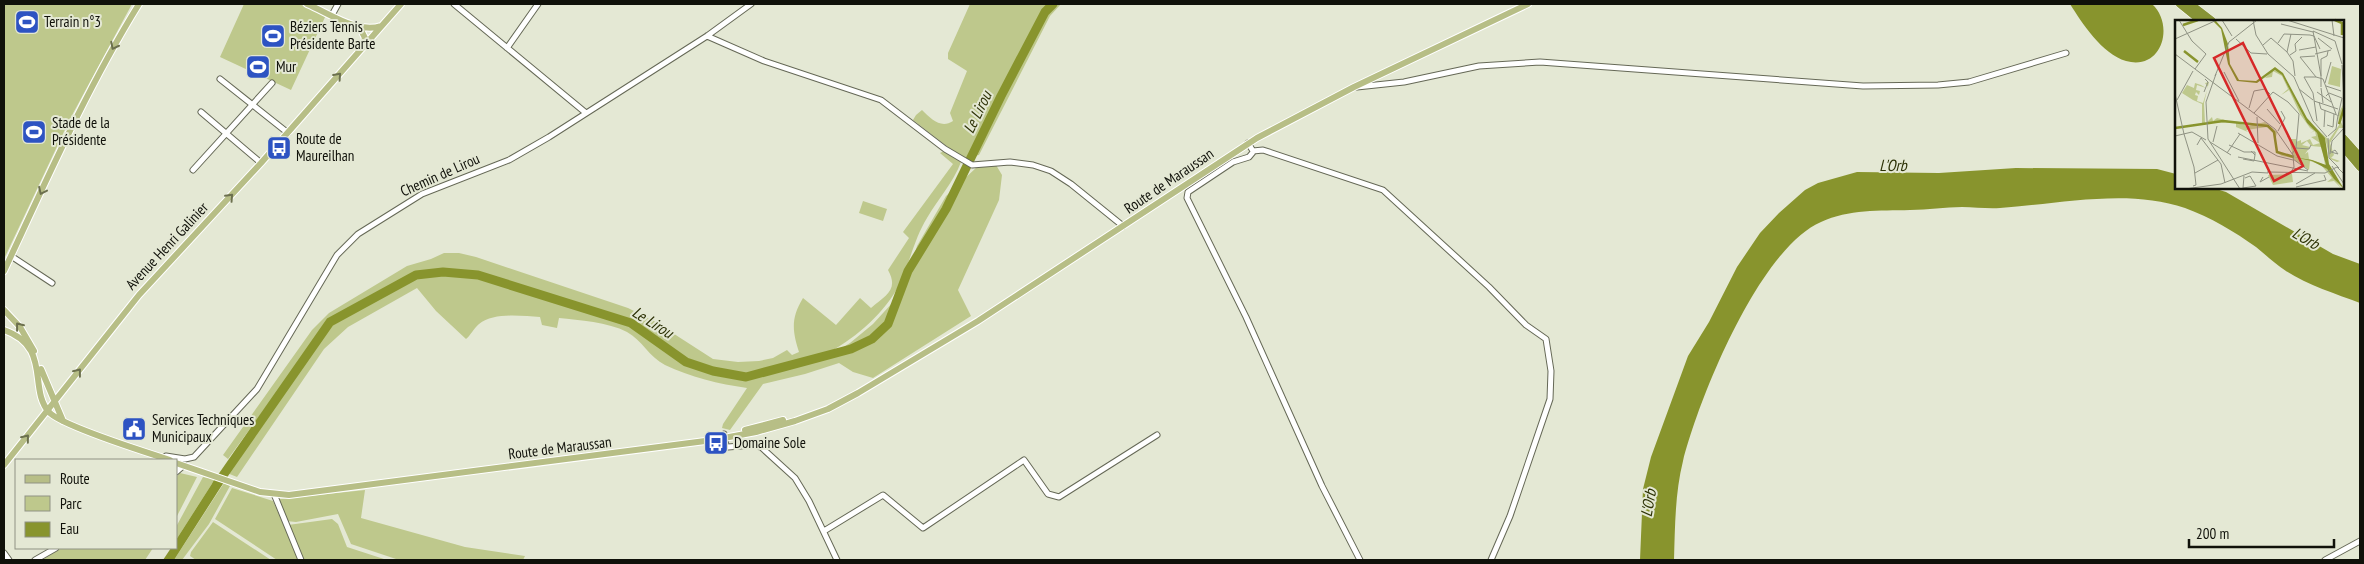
<svg xmlns="http://www.w3.org/2000/svg" width="2364" height="564" viewBox="0 0 2364 564" font-family="'PT Sans Narrow',sans-serif">
  <rect width="100%" height="100%" fill="#e4e8d4"/>
  <!-- green -->
  <path fill="#bec88c" d="M4 4H132L70 119 4 259Z
    M244 4H299L326 15 291 90 220 57Z
    M970 4H1048L1043 10 970 154 966 158 953 151 913 120 916 115 922 110C931 119 941 129 953 121L950 113 967 71 948 59V53Z
    M1055 4H1061L1050 16 979 155 974 156 1003 97 1047 12Z
    M944 151 961 162C953 183 938 199 927 218 914 239 910 263 899 285 886 311 856 338 831 351L749 376 750 378 829 356 850 343 873 324 904 290 917 246 946 196 977 167 996 165 1002 175 999 200 958 290 971 316 873 378 853 372 839 363 805 374 763 384 730 430 722 428 723 424 747 388C719 384 690 377 665 365 649 357 642 340 627 332 608 322 579 320 559 318L557 328 542 325 540 317C522 316 494 312 479 324 473 329 471 335 466 339L436 311 417 288 348 327 324 349 237 477 227 473 272 407 268 404 228 459 223 455 312 330 329 313 407 266 431 259 444 253H459L476 257 628 308 654 321 713 359 738 362 759 361 773 358 787 350 792 355 799 352C792 330 791 318 803 298L836 325 860 298 871 308C886 295 899 290 888 270L909 238 903 232 953 164 940 153Z
    M863 201 887 209 883 221 859 213Z
    M180 473 197 477 176 518V477Z
    M203 477 215 479 176 540V527Z
    M224 483 230 486 209 524 182 560H174Z
    M232 488 273 501 299 560H277L215 519Z
    M365 490 361 518 465 547 525 556 523 560H396V559L351 544 338 514 296 522 286 521 279 502 280 499Z
    M332 519 338 524 347 547 387 560H303L288 525Z
    M213 522 271 560H196L190 556 191 552Z
    M62 548H153L145 560H42Z"/>
  <!-- water -->
  <path fill="#88942d" d="M2070 4H2152C2175 25 2162 71 2126 61 2102 54 2082 23 2070 4Z
    M2016 168 2157 169 2176 174V188H2213L2226 192 2333 254 2360 264V303C2336 294 2308 285 2286 271 2275 264 2266 255 2256 247 2235 232 2210 217 2185 208 2127 188 2060 204 2000 208 1988 209 1975 207 1962 207 1945 207 1928 210 1910 210 1879 211 1849 209 1821 222 1759 249 1699 398 1683 461 1675 493 1675 527 1674 560H1640L1643 489 1651 457 1688 356 1709 322 1737 267 1760 233 1779 213 1805 190 1818 183 1857 172 1939 173Z
    M215 479 224 482 174 560H163L171 548H176V540Z"/>
  <g fill="none" stroke-linecap="round" stroke-linejoin="round">
    <!-- river -->
    <path stroke="#88942d" stroke-width="9" d="M217 484 330 322 416 275 443 272 478 275 631 323 686 362 713 371 746 377 851 349 872 339 888 324 908 271 946 209 1001 96 1045 12 1053 4"/>
    <defs>
      <path id="minor" d="M454 4 586 113
        M332 15 338 4
        M707 36 764 61 881 100 945 149 972 165 1010 162 1033 165 1051 171 1071 184 1123 226
        M507 48 538 4
        M220 79 288 133
        M1357 87 1404 82 1479 66 1540 62 1863 86 1938 85 1969 82 2066 53
        M201 112 261 163
        M1248 143 1253 151 1263 150 1383 190 1489 287 1526 325 1546 339 1551 371 1550 399 1510 516 1491 560
        M1254 151 1249 157 1233 162 1188 192 1187 198 1246 317 1322 486 1360 560
        M193 170 272 83
        M11 256 52 283
        M724 434 726 446 728 447 752 445 761 447 795 478 809 501 837 560
        M166 456 185 459 194 457 257 389 337 255 358 234 422 194 509 160 549 137 707 36 751 4
        M176 472 184 465
        M274 494 301 560
        M824 531 883 495 923 528 1024 460 1048 494 1059 497 1157 435
        M4 553 9 560
        M35 560 56 548
        M2325 560 2360 541"/>
      <path id="major" d="M307 4C329 13 357 34 381 26
        M360 28 365 38 362 47
        M4 271C46 181 87 88 139 4
        M4 310 20 327 34 351
        M4 330C52 347 28 389 49 412 60 425 148 453 170 460
        M41 369 63 421
        M745 430 783 420
        M176 463 260 492 289 495 713 440 756 432 795 421 828 409 858 393 978 321 1257 138 1354 87 1528 4
        M4 465 139 295 261 163 401 4"/>
      <path id="highway" d="M2180 4 2201 21
        M2190 4 2212 21
        M2343 138 2360 157
        M2343 147 2360 167"/>
    </defs>
    <!-- minor casing -->
    <use href="#minor" stroke="#656856" stroke-width="7"/>
    <!-- major casing -->
    <use href="#major" stroke="#fff" stroke-width="8"/>
    <!-- highway casing -->
    <use href="#highway" stroke="#fff" stroke-width="9"/>
    <!-- minor -->
    <use href="#minor" stroke="#fff" stroke-width="5"/>
    <!-- major -->
    <use href="#major" stroke="#b7be86" stroke-width="6"/>
    <!-- highway -->
    <use href="#highway" stroke="#879336" stroke-width="8"/>
  </g>
  <!-- one-way arrows -->
  <defs><path id="oneway-chevron" d="M-2-3.5L2.5 0L-2 3.5" fill="none" stroke-width="1.6" stroke-linecap="round" stroke-linejoin="round" transform="scale(1.25)"/></defs>
  <g stroke="#6c704e">
    <use href="#oneway-chevron" transform="translate(114 46) rotate(117)"/>
    <use href="#oneway-chevron" transform="translate(338 76) rotate(-48)"/>
    <use href="#oneway-chevron" transform="translate(42 191) rotate(115)"/>
    <use href="#oneway-chevron" transform="translate(230 197) rotate(-47)"/>
    <use href="#oneway-chevron" transform="translate(19 326) rotate(-128)"/>
    <use href="#oneway-chevron" transform="translate(78 372) rotate(-52)"/>
    <use href="#oneway-chevron" transform="translate(26 438) rotate(-51)"/>
  </g>
  <!-- icons -->
  <defs>
    <symbol id="stadium-square" viewBox="-11 -11 22 22"><rect x="-9" y="-9" width="18" height="18" rx="4" fill="#2d53c2" stroke="#e4e8d4"/><path d="M0-5a6.5 5 0 1 0 0 10a6.5 5 0 1 0 0-10ZM-3.5-1.8h7v3.6h-7Z" fill="#fff"/></symbol>
    <symbol id="bus-square" viewBox="-11 -11 22 22"><rect x="-9" y="-9" width="18" height="18" rx="4" fill="#2d53c2" stroke="#e4e8d4"/><path d="M-5-6H5V4H4V6H2V4H-2V6H-4V4H-5ZM-3.5-4V0h7V-4ZM-3.5 1.2v1.5H-2V1.2ZM2 1.2v1.5H3.5V1.2Z" fill="#fff"/></symbol>
    <symbol id="civic-square" viewBox="-11 -11 22 22"><rect x="-9" y="-9" width="18" height="18" rx="4" fill="#2d53c2" stroke="#e4e8d4"/><path d="M-.6-6.5H3V-4.5H.6V-3L4-1V1h2V6H-6V1h2V-1L-.6-3ZM-1.2 2.5V6h2.4V2.5Z" fill="#fff"/></symbol>
  </defs>
  <g fill-rule="evenodd">
    <use href="#stadium-square" x="13" y="8" width="28" height="28"/>
    <use href="#stadium-square" x="259" y="22" width="28" height="28"/>
    <use href="#stadium-square" x="244" y="53" width="28" height="28"/>
    <use href="#stadium-square" x="20" y="118" width="28" height="28"/>
    <use href="#bus-square" x="265" y="134" width="28" height="28"/>
    <use href="#civic-square" x="120" y="415" width="28" height="28"/>
    <use href="#bus-square" x="702" y="429" width="28" height="28"/>
  </g>
  <g text-anchor="middle" stroke-width="4" stroke-linejoin="round" paint-order="stroke">
    <!-- poi labels -->
    <g font-size="15" fill="#10110a" stroke="#e4e8d4" text-anchor="start">
      <text x="44" y="27">Terrain n°3</text>
      <text x="290" y="32">Béziers Tennis<tspan x="290" dy="17">Présidente Barte</tspan></text>
      <text x="276" y="72">Mur</text>
      <text x="52" y="128">Stade de la<tspan x="52" dy="17">Présidente</tspan></text>
      <text x="296" y="144">Route de<tspan x="296" dy="17">Maureilhan</tspan></text>
      <text x="152" y="425">Services Techniques<tspan x="152" dy="17">Municipaux</tspan></text>
      <text x="734" y="448">Domaine Sole</text>
    </g>
    <!-- street labels -->
    <g font-size="15" fill="#10110a" stroke="#e4e8d4">
      <text transform="translate(440 175) rotate(-24)" y="5">Chemin de Lirou</text>
      <text transform="translate(1169 181) rotate(-34)" y="5">Route de Maraussan</text>
      <text transform="translate(167 246) rotate(-47)" y="5">Avenue Henri Galinier</text>
      <text transform="translate(560 448) rotate(-7)" y="5">Route de Maraussan</text>
    </g>
    <!-- water labels -->
    <g font-size="16" font-style="italic" fill="#2d3206" stroke="#e4e8d4">
      <text transform="translate(977 112) rotate(-64)" y="6">Le Lirou</text>
      <text x="1893" y="171">L'Orb</text>
      <text transform="translate(2306 238) rotate(30)" y="6">L'Orb</text>
      <text transform="translate(653 322) rotate(32)" y="6">Le Lirou</text>
      <text transform="translate(1648 503) rotate(-80)" y="6">L'Orb</text>
    </g>
  </g>
  <!-- overview -->
  <g transform="translate(2175 20)">
    <rect width="169" height="169" fill="#e4e8d4"/>
    <path d="M157 46 166 49 165 67 153 64ZM101 50 107 55 110 60 132 103 142 113 149 133 151 145 148 146 152 149 167 169 159 161 152 162 157 158 146 145 135 141 134 150 117 138 107 136 102 133 99 113 92 107 71 110 73 112 61 107V103L32 102 37 97 38 101 42 98 73 106 90 102 102 112 100 122 103 132 109 135 118 136 114 119H121V122L126 120V123L135 119 138 125 145 123 136 117 141 116 140 111 135 113 139 111 135 108 125 94 114 70 106 75 113 69 107 56 98 51 97 57 90 58 96 52ZM132 121 136 126 147 127 150 145 134 139 133 132 130 134 135 127 127 125ZM34 62 29 83 30 103 27 104V84L18 80 7 73 12 65 19 68 20 63 26 65 31 68 22 65 21 70 25 71 24 75 21 72 20 75 23 76 22 81 28 83 33 67 30 63ZM168 85 166 102 169 108H164L155 123 159 135 156 138 165 141 162 142 155 139 150 118 147 117 139 106 154 120 164 105 163 94ZM117 154 118 162 98 165 93 155Z" fill="#bec88c" fill-rule="evenodd"/>
    <path d="M37 0 41 1 47 8 53 24 55 44 64 60 81 61 100 47 108 53 132 98 150 118 154 144 169 169 159 159 150 168 159 159 152 149 137 141 118 137 137 140 151 145 142 113 132 103 107 55 100 50 82 63 62 61 53 44 46 9Z" fill="#88942d"/>
    <path fill="none" stroke="#88942d" stroke-width="2.5" d="M160 0 167 3V15M8 5 23 0M9 31 23 42M164 104 169 88M0 108 48 101 93 106 99 112 102 132 119 137"/>
    <path fill="none" stroke="#8f9283" stroke-width="1" d="M4 0 17 21 31 34 20 49M47 0 57 16M78 0 81 15 93 34 119 57 138 101 152 117M112 0 169 18M157 0 159 16M106 4 138 12M143 18 157 29M0 19 42 0M61 19 76 33 92 34M160 21 167 44M103 23 109 14 135 15 139 16 145 29M88 25 96 18 112 32 118 41 120 56M124 30 141 27M112 32 116 14M0 34 100 109 118 135 119 147 115 154M140 34 156 30M115 35 121 31 120 24 127 17M140 36 125 37 141 57 148 59M167 45 169 79M49 52 64 81M41 54 31 82 33 119 65 169M40 56 54 22 82 0M146 56 138 11 160 21M141 57H129L138 73 142 101M148 59 161 94M150 63 156 42M151 66 166 71M146 67V39L152 36 153 31M146 68 148 83M124 69 138 80M29 72 33 62 30 59M142 72 156 82M0 74 9 114M151 76 154 73 167 78M2 80 18 51M139 81 163 89M144 82 146 89 162 95M74 88 79 71 90 69 95 74M92 89 105 104M79 93 98 72 113 82 124 94 121 128M163 96 167 78M82 97 83 123M152 105 158 107 159 94M149 107 150 90M103 111 110 98 106 91M63 113 102 136 118 140M9 114 19 147 21 165 18 166M0 116 17 112 31 120M153 116 161 109 163 95M153 118 154 138 164 148M35 122 56 135M38 122 42 106M22 125 26 118 46 144 50 163M54 125 69 132H80V135M156 131V132L163 134 160 130 157 132M52 133 65 114M117 134 121 128 134 129 136 125M155 134 157 121 169 108M63 137 133 151M68 139 79 141 80 135 76 131M118 139 133 150M157 146 169 164M92 152 150 153 162 147 169 154M20 153 43 140M69 156 68 168 81 166 75 156 70 158M88 157 85 162 94 157M121 164 140 153M121 167 151 160 149 155M10 169 46 164 77 152 93 153"/>
    <path fill="#d62828" fill-opacity="0.15" stroke="#d62828" stroke-width="2.5" d="M68 23 128 146 99 161 39 38Z"/>
    <rect width="169" height="169" fill="none" stroke="#10110a" stroke-width="2.5"/>
  </g>
  <!-- border -->
  <rect width="2364" height="564" fill="none" stroke="#10110a" stroke-width="10"/>
  <!-- legend -->
  <rect x="15" y="459" width="162" height="90" fill="#e4e8d4" stroke="#8f9283"/>
  <rect x="25" y="475" width="25" height="8" fill="#b7be86" stroke="#8f9283"/>
  <text x="60" y="484" font-size="15" fill="#10110a">Route</text>
  <rect x="25" y="496" width="25" height="15" fill="#bec88c" stroke="#8f9283"/>
  <text x="60" y="509" font-size="15" fill="#10110a">Parc</text>
  <rect x="25" y="522" width="25" height="15" fill="#88942d" stroke="#8f9283"/>
  <text x="60" y="534" font-size="15" fill="#10110a">Eau</text>
  <!-- scale -->
  <path d="M2189 539v8h145v-8" fill="none" stroke="#10110a" stroke-width="2.5"/>
  <text x="2196" y="539" font-size="15" fill="#10110a" stroke="#e4e8d4" stroke-width="4" paint-order="stroke">200 m</text>
</svg>
